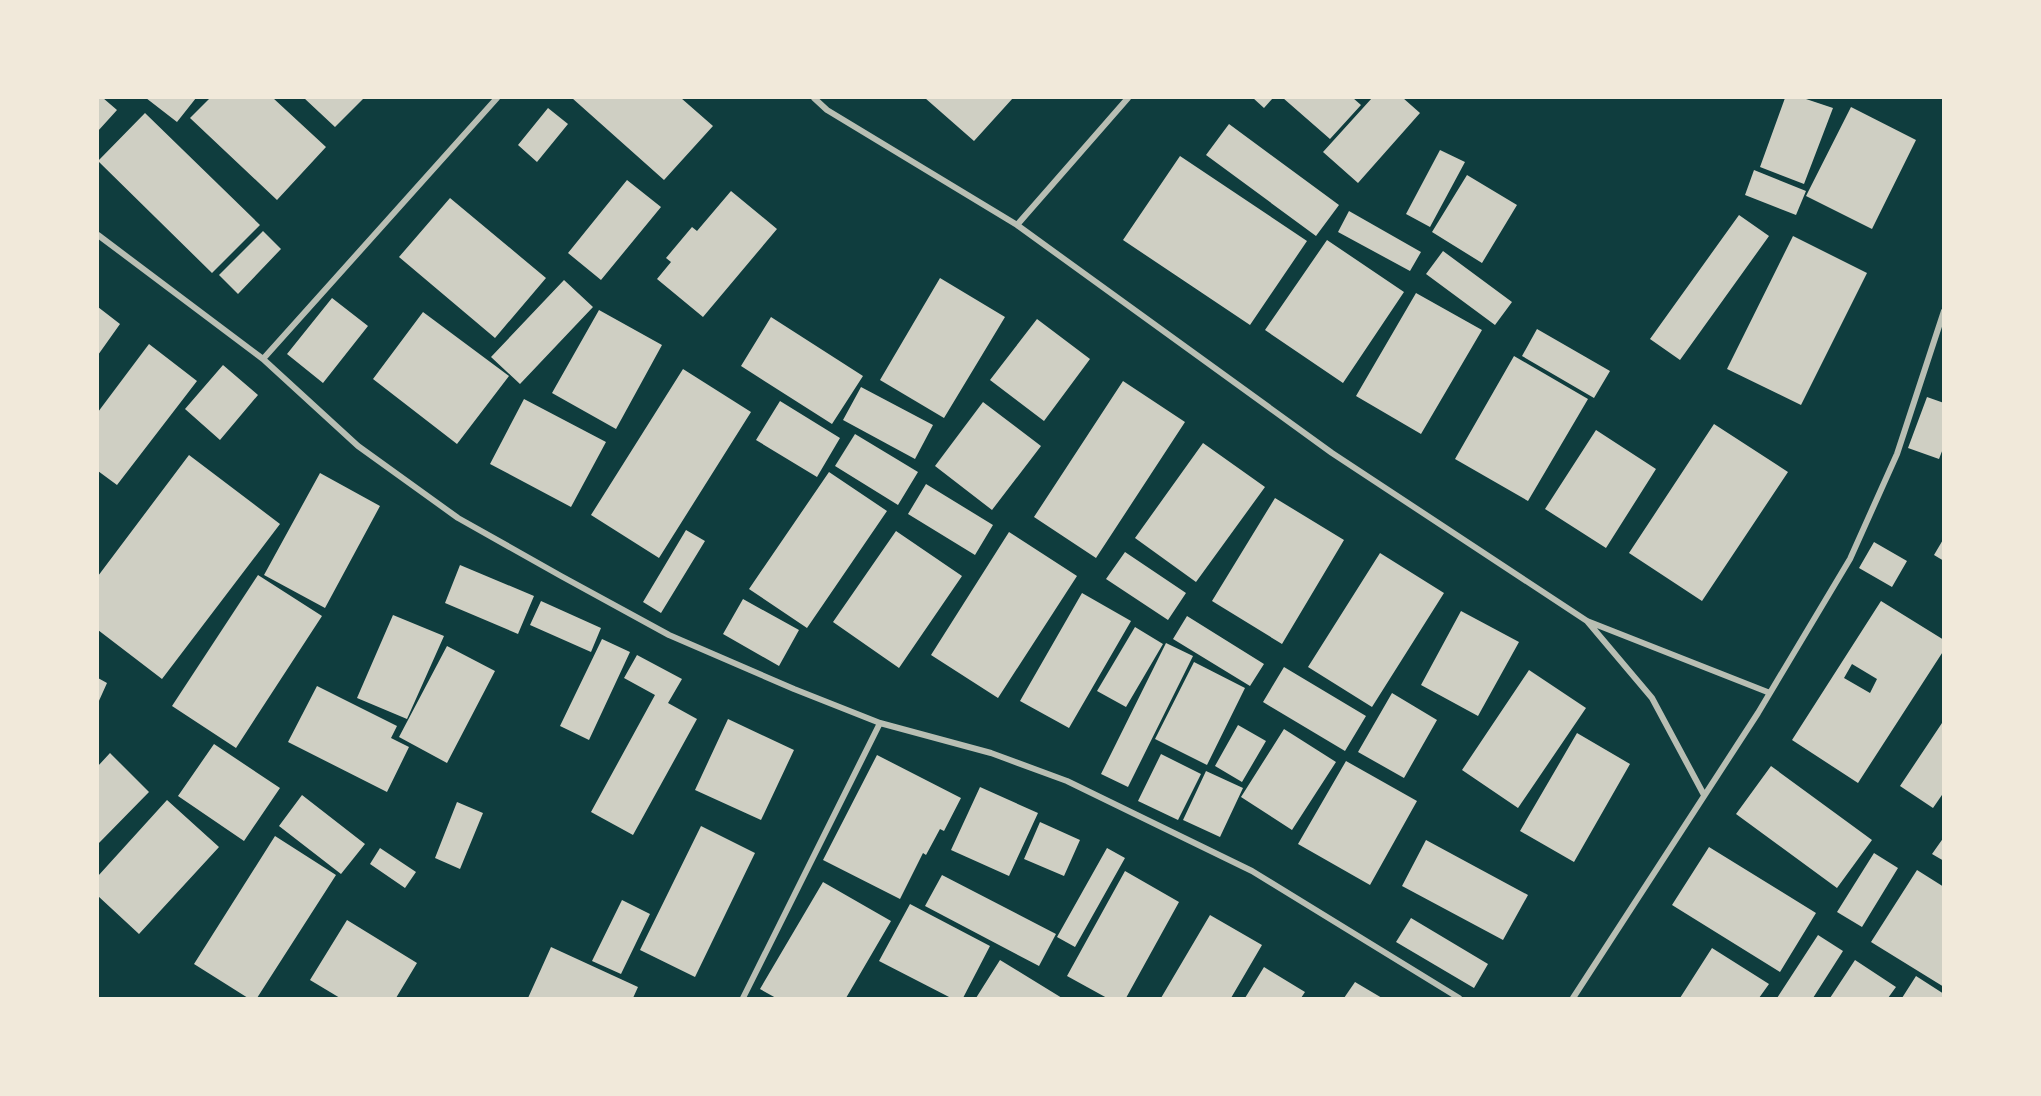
<svg xmlns="http://www.w3.org/2000/svg" width="2041" height="1096" viewBox="0 0 2041 1096" font-family="'Fira Sans Condensed',sans-serif">
  <rect width="100%" height="100%" fill="#0f3d3e"/>
  <!-- building -->
  <path fill="#cfcfc3" fill-rule="evenodd" d="M98 98H103L117 110 98 131Z
    M146 98H196L177 122Z
    M210 98H273L326 147 277 200 190 118Z
    M304 98H364L335 127Z
    M572 98H681L713 126 664 180Z
    M925 98H1013L974 141Z
    M1253 98H1273L1264 108Z
    M1283 98H1353L1361 105 1330 139Z
    M1372 98H1403L1420 113 1358 183 1323 152Z
    M1785 98H1803L1833 108 1804 184 1760 167Z
    M1851 107 1916 140 1872 229 1806 196Z
    M548 108 568 124 537 162 518 145Z
    M145 113 260 225 212 273 98 161Z
    M1229 124 1339 205 1316 236 1206 155Z
    M1440 150 1465 162 1430 227 1406 214Z
    M1180 156 1307 241 1250 325 1123 240Z
    M1754 170 1806 191 1796 215 1745 195Z
    M1467 175 1517 205 1482 263 1432 232Z
    M627 180 661 207 601 280 568 253Z
    M731 191 777 229 703 317 657 279 671 262 666 258 692 227 697 231Z
    M450 198 546 278 495 338 399 257Z
    M1349 211 1421 252 1410 271 1338 232Z
    M1739 215 1769 236 1680 360 1650 339Z
    M263 231 281 249 238 294 219 275Z
    M1793 236 1867 273 1801 405 1727 369Z
    M1327 240 1404 292 1343 383 1265 330Z
    M1443 251 1512 302 1495 325 1426 274Z
    M940 278 1005 317 944 418 880 380Z
    M564 280 593 307 520 384 491 357Z
    M1416 293 1482 330 1421 434 1356 396Z
    M332 298 368 326 323 383 287 354Z
    M98 307 120 324 98 355Z
    M599 310 662 345 616 429 552 393Z
    M423 312 509 376 457 444 373 379Z
    M771 317 863 376 832 424 741 366Z
    M1037 319 1090 359 1044 421 990 380Z
    M1537 329 1610 371 1594 398 1522 356Z
    M149 344 197 381 117 485 98 471V412Z
    M1514 356 1588 399 1528 501 1455 459Z
    M223 365 258 395 220 440 185 409Z
    M683 369 751 412 659 558 591 515Z
    M1123 381 1185 422 1096 558 1034 517Z
    M861 387 933 425 915 459 843 420Z
    M1927 397 1944 403V446L1939 459 1908 448Z
    M524 399 606 442 571 507 490 464Z
    M780 401 840 438 817 477 756 440Z
    M983 402 1041 446 992 510 935 466Z
    M1714 424 1788 472 1702 601 1629 553Z
    M1596 430 1656 469 1606 548 1545 509Z
    M855 434 918 472 898 505 835 466Z
    M1203 443 1265 487 1196 582 1135 538Z
    M189 455 280 524 162 679 98 630V576Z
    M829 472 887 511 807 628 749 589Z
    M320 473 380 506 325 608 264 575Z
    M926 484 993 525 975 555 908 514Z
    M1275 498 1344 540 1282 644 1212 601Z
    M686 530 705 541 661 613 643 602Z
    M896 531 962 576 899 668 833 622Z
    M1009 532 1077 576 998 698 931 655Z
    M1944 538V561L1934 555Z
    M1874 542 1907 561 1892 587 1859 568Z
    M1125 552 1186 593 1168 620 1106 579Z
    M1380 553 1444 593 1372 707 1308 667Z
    M460 565 534 596 518 634 445 603Z
    M258 575 322 616 236 748 172 706Z
    M1082 593 1131 621 1069 728 1020 701Z
    M743 599 799 630 779 666 723 634Z
    M541 601 601 628 591 652 530 625Z
    M1881 601 1944 640V650L1858 783 1792 740ZM1852 664 1877 679 1870 693 1844 678Z
    M1461 611 1519 642 1478 716 1421 685Z
    M393 615 444 636 407 719 357 698Z
    M1187 616 1264 664 1250 686 1173 639Z
    M1135 627 1163 644 1126 707 1097 691Z
    M602 639 630 652 589 740 560 726Z
    M1166 643 1193 656 1128 787 1101 774Z
    M447 646 495 671 447 763 399 737Z
    M637 655 682 679 668 703 697 719 633 835 591 812 655 695 624 678Z
    M1194 662 1245 688 1207 765 1155 739Z
    M1284 667 1366 716 1345 751 1263 702Z
    M1529 670 1586 708 1518 808 1462 770Z
    M98 678 107 683 98 703Z
    M317 686 397 726 391 738 409 747 387 792 288 742Z
    M1392 693 1437 720 1404 778 1358 752Z
    M728 719 794 750 761 820 695 790Z
    M1944 720V792L1933 808 1900 786Z
    M1238 725 1266 741 1242 782 1215 766Z
    M1284 729 1336 762 1292 830 1241 797Z
    M1577 733 1630 764 1574 862 1520 831Z
    M214 744 280 788 244 841 178 796Z
    M110 753 149 792 98 844V766Z
    M1161 754 1201 774 1178 820 1138 801Z
    M877 755 961 798 944 831 940 829 926 855 923 853 900 899 823 860Z
    M1346 761 1417 801 1370 885 1298 844Z
    M1771 766 1872 840 1837 888 1736 814Z
    M1206 771 1243 788 1220 837 1183 820Z
    M980 787 1038 813 1009 876 951 850Z
    M302 795 365 844 341 874 279 826Z
    M167 800 219 847 139 934 98 896V876Z
    M457 802 483 813 460 869 435 858Z
    M1040 822 1080 840 1064 876 1024 859Z
    M701 826 755 853 695 977 640 950Z
    M275 836 336 875 257 998H248L194 964Z
    M1944 837V861L1932 854Z
    M1426 840 1528 895 1503 940 1402 886Z
    M1709 847 1816 913 1780 972 1672 905Z
    M380 848 416 872 405 888 370 864Z
    M1107 848 1125 858 1075 947 1057 937Z
    M1874 853 1898 868 1862 927 1837 912Z
    M1917 870 1944 887V987L1871 942Z
    M1125 871 1179 902 1126 998H1107L1067 976Z
    M942 875 1056 934 1039 966 925 906Z
    M823 882 891 921 846 998H776L760 989Z
    M622 900 650 914 621 974 592 961Z
    M910 904 990 946 963 998H951L879 961Z
    M1210 915 1262 945 1231 998H1161Z
    M1411 918 1488 964 1474 988 1396 942Z
    M347 920 417 963 396 998H340L310 980Z
    M1818 935 1843 951 1813 998H1777Z
    M551 947 638 987 633 998H528Z
    M1712 948 1769 984 1759 998H1680Z
    M1000 960 1062 998H976Z
    M1855 960 1896 987 1888 998H1830Z
    M1264 967 1305 992 1301 998H1245Z
    M1916 976 1944 994V998H1902Z
    M1355 982 1382 998H1344Z"/>
  <g fill="none" stroke-linecap="round" stroke-linejoin="round">
    <!-- minor -->
    <path stroke="#b8beb3" stroke-width="6" d="M814 98 827 110 1017 225 1332 453 1587 621 1770 693
      M1017 225 1128 98
      M98 235 263 359 358 446 458 518 561 576 669 635 794 689 880 723 991 753 1067 781 1252 871 1459 998
      M263 359 497 98
      M1587 621 1652 698 1704 795
      M743 998 880 723
      M1573 998 1758 713 1850 559 1897 454 1944 311"/>
  </g>
  <!-- border -->
  <rect width="2041" height="1096" fill="none" stroke="#f1e9da" stroke-width="198"/>
</svg>
